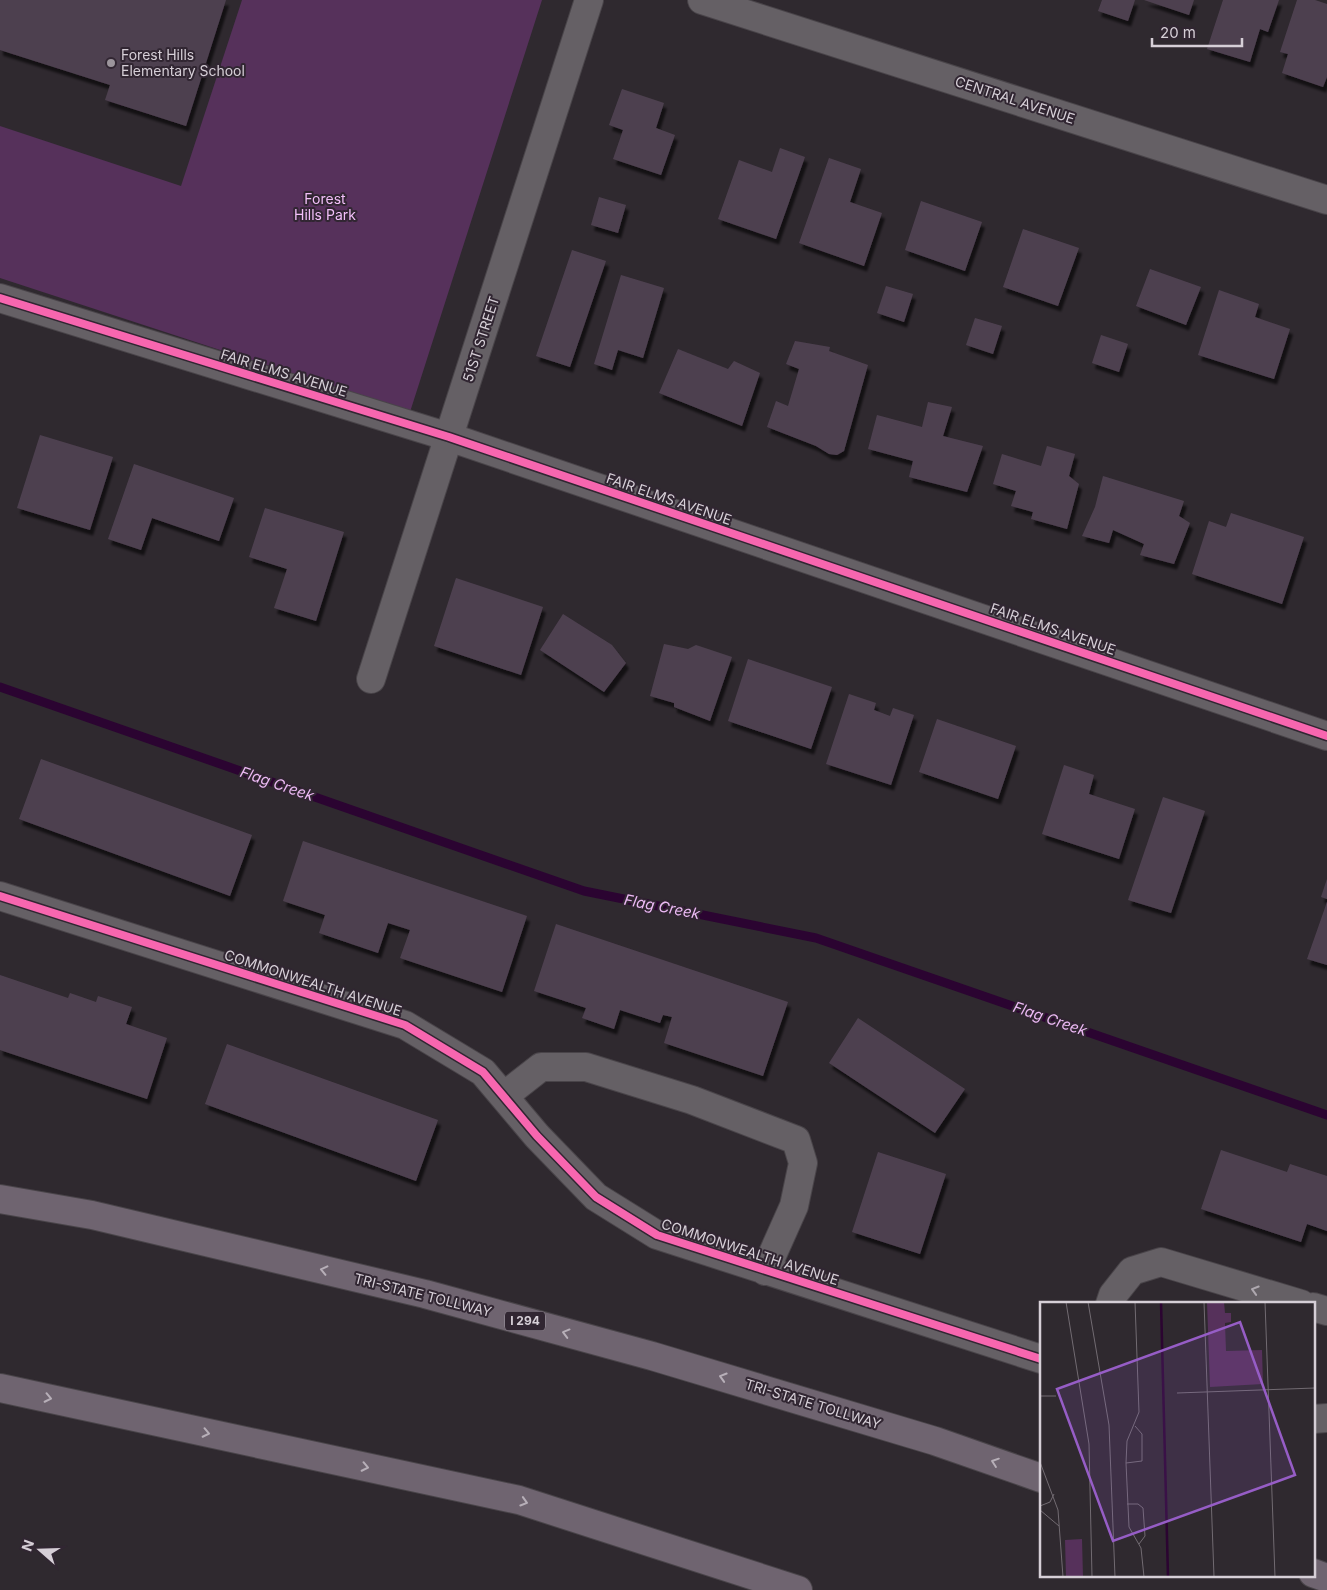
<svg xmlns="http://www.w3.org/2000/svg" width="1327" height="1590" viewBox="0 0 1327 1590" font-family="Inter,sans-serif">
  <defs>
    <filter id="shadow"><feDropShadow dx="3" dy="5.5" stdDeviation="1" flood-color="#0009"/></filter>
  </defs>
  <rect width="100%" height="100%" fill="#2f292f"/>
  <!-- green -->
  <path fill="#56315b" d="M242 0H542L410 412 0 278V126L181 186Z"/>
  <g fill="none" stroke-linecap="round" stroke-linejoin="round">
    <!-- stream -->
    <path stroke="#2b0431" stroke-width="9" d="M0 687 584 891 816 938 1327 1115"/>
  </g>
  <!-- building -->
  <path fill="#4e4050" filter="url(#shadow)" d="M0 0H226L186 126 105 100 110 85 0 50Z
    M1102 0H1135L1128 21 1098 11Z
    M1144 0H1194L1189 15Z
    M1223 0H1279L1268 32 1260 29 1250 62 1207 49Z
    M1297 0H1315L1327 4V77L1323 87 1282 73 1288 54 1280 52Z
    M622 89 664 103 656 128 675 135 661 175 613 159 623 130 609 125Z
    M780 148 805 157 776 239 718 219 739 160 772 172Z
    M829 158 861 169 850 202 882 213 864 266 799 243Z
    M599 197 626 205 618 233 591 225Z
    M921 201 982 222 965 271 905 250Z
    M1023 229 1079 248 1058 306 1003 287Z
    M572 250 606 261 570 367 536 356Z
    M1150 269 1201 287 1186 325 1136 306Z
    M621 275 664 288 643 358 618 350 612 370 594 364Z
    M886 286 913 294 904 322 877 313Z
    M1219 290 1259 304 1255 317 1290 329 1274 379 1198 355Z
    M975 318 1002 326 993 354 966 345Z
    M1101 335 1128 344 1119 372 1092 363Z
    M795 341 830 347 829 351 868 365 844 451 837 455 829 454 816 446 767 427 776 401 788 406 799 369 786 364Z
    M678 349 728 369 734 361 760 373 742 426 659 393Z
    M928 402 952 407 943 436 983 446 967 492 909 477 913 461 868 449 877 415 922 427Z
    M40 435 113 457 90 530 17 508Z
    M1047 446 1075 454 1069 476 1079 484 1067 529 1031 519 1033 512 1011 506 1016 491 993 484 1002 454 1041 466Z
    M134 464 234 498 219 541 152 518 141 550 108 539Z
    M1103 476 1184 501 1179 516 1190 523 1174 564 1140 555 1144 544 1113 530 1109 543 1082 536 1095 507Z
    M265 508 344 532 316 621 274 608 287 569 249 557Z
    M1231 513 1304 537 1282 604 1192 574 1209 521 1226 527Z
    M456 578 543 607 521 675 434 646Z
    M563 614 612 645 626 663 604 692 540 650Z
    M664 644 688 649 696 645 732 657 710 721 674 707V703L650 696Z
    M748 659 832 687 811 749 728 721Z
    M849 694 876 703 874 710 890 716 893 708 914 715 891 785 826 764Z
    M937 719 1016 746 998 799 919 772Z
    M41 759 252 835 230 896 19 819Z
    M1064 765 1094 775 1089 794 1135 809 1119 859 1042 834Z
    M1163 797 1205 811 1171 913 1128 900Z
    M303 841 527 916 502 992 400 958 410 930 388 923 378 953 319 933 325 915 283 901Z
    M1327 879V899L1321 897Z
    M1327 902V965L1307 959Z
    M556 924 788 1002 763 1076 664 1043 672 1017 663 1015 660 1023 620 1010 614 1029 582 1018 586 1008 534 991Z
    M0 975 68 998 70 993 96 1002 98 996 132 1007 126 1024 167 1038 147 1099 0 1050Z
    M858 1018 965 1089 935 1133 829 1063Z
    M227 1044 438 1120 416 1181 205 1104Z
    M1221 1150 1287 1172 1290 1164 1327 1176V1231L1307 1224 1301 1242 1201 1209Z
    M878 1152 946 1174 920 1254 852 1232Z"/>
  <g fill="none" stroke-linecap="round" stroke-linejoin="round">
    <defs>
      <path id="minor" d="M702 0 1327 200
        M0 298 449 437 1327 736
        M371 679 589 0
        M0 896 405 1025 483 1072 537 1136 596 1197 657 1235 1041 1359
        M504 1096 541 1067H586L692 1100 796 1140 803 1163 794 1206 765 1271
        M1110 1304 1113 1295 1132 1271 1161 1262 1301 1304
        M1313 1307 1327 1311
        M1313 1419 1327 1418"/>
      <path id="highway" d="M0 1199 92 1215 425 1294 652 1356 935 1441 1041 1478
        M0 1388 519 1500 798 1590
        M1313 1573 1327 1578"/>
    </defs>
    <!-- minor casing -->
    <use href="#minor" stroke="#494449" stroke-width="30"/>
    <!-- highway casing -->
    <use href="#highway" stroke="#494449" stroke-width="30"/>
    <!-- minor -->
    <use href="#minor" stroke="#656065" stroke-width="28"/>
    <!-- highway -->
    <use href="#highway" stroke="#6f6470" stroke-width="28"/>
    <defs>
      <path id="cycleway" d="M0 298 449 437 1327 736
        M0 896 405 1025 483 1072 537 1136 596 1197 657 1235 1041 1359"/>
    </defs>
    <!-- cycleway casing -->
    <use href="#cycleway" stroke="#312632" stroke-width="11"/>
    <!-- cycleway -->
    <use href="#cycleway" stroke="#f766af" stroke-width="8"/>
  </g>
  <!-- one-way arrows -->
  <defs><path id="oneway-chevron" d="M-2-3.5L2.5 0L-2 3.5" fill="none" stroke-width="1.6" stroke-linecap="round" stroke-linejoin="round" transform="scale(1.25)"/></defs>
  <g stroke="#b7afb8">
    <use href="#oneway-chevron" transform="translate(324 1270) rotate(-167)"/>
    <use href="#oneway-chevron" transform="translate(566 1333) rotate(-165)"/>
    <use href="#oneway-chevron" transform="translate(723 1377) rotate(-163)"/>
    <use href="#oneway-chevron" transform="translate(48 1398) rotate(12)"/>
    <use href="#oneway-chevron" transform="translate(206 1433) rotate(12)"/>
    <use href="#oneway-chevron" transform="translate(995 1462) rotate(-161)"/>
    <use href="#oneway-chevron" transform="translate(365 1467) rotate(12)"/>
    <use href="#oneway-chevron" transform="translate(524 1502) rotate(17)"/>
  </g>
  <use stroke="#aea8af" href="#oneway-chevron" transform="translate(1255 1290) rotate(-163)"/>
  <!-- markers -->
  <circle fill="#9c959c" stroke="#312632" stroke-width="2" cx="111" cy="63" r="5"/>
  <g text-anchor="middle" stroke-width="4" stroke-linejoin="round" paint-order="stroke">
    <!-- shield labels -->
    <rect fill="#312632" stroke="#a49ca6" stroke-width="1" x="505" y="1311.5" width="40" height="19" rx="4"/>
    <g font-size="12" font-weight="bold" fill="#d6cfd7">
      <text x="525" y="1325">I 294</text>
    </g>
    <!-- poi labels -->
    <g font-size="14" fill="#d6cfd7" stroke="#312632" text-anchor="start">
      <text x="121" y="60">Forest Hills<tspan x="121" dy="16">Elementary School</tspan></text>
    </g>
    <!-- street labels -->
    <g font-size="14" fill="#d6cfd7" stroke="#312632">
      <text transform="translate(1015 100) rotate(18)" y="5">CENTRAL AVENUE</text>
      <text transform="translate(481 339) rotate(-72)" y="5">51ST STREET</text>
      <text transform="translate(284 373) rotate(17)" y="5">FAIR ELMS AVENUE</text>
      <text transform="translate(669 499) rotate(19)" y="5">FAIR ELMS AVENUE</text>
      <text transform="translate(1053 629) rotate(19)" y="5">FAIR ELMS AVENUE</text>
      <text transform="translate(313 983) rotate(18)" y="5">COMMONWEALTH AVENUE</text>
      <text transform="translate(750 1252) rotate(18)" y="5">COMMONWEALTH AVENUE</text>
      <text transform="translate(423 1295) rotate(14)" y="5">TRI-STATE TOLLWAY</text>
      <text transform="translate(813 1404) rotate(17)" y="5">TRI-STATE TOLLWAY</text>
    </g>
    <!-- park labels -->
    <g font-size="14" fill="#f2bff9" stroke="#312632">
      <text x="325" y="204">Forest<tspan x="325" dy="16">Hills Park</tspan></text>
    </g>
    <!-- water labels -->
    <g font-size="15" font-style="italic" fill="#ecbaf4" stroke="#312632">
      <text transform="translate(277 784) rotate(19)" y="5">Flag Creek</text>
      <text transform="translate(662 907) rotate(11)" y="5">Flag Creek</text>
      <text transform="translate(1050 1019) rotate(19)" y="5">Flag Creek</text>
    </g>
  </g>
  <!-- overview -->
  <g transform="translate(1040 1302)">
    <rect width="275" height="275" fill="#2f292f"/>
    <path d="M167 0H184L185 11H191V20L185 21 186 49 222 48 223 82 170 85ZM42 237 43 275H26L25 238Z" fill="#56315b"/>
    <path fill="none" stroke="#2b0431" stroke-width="2.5" d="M121 0 128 275"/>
    <path fill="none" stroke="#726b72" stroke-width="1" d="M26 0 49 142 52 275M48 0 69 123 75 275M95 0 99 110 87 139 86 161 89 225 101 246 104 275M164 0 174 275M225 0 235 275M137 91 275 86M0 94H16M0 160 18 208 23 275M86 161 102 159V132L95 124M87 202H98L103 206 105 234 99 242M0 204 10 200 14 192M0 208 19 224"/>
    <path fill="#965dc6" fill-opacity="0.15" stroke="#965dc6" stroke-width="2.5" d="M200 20 255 173 73 239 17 87Z"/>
    <rect width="275" height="275" fill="none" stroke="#d6cfd7" stroke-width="2.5"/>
  </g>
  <!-- north arrow -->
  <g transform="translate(40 1550) rotate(290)" stroke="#312632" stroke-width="4" paint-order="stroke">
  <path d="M0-4L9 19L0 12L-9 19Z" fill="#d6cfd7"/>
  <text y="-8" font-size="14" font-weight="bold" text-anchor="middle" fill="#d6cfd7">N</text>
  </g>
  <!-- scale -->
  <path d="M1152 38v8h90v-8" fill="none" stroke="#d6cfd7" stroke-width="2.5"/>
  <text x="1160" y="38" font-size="15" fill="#d6cfd7" stroke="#312632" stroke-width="4" paint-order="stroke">20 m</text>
</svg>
